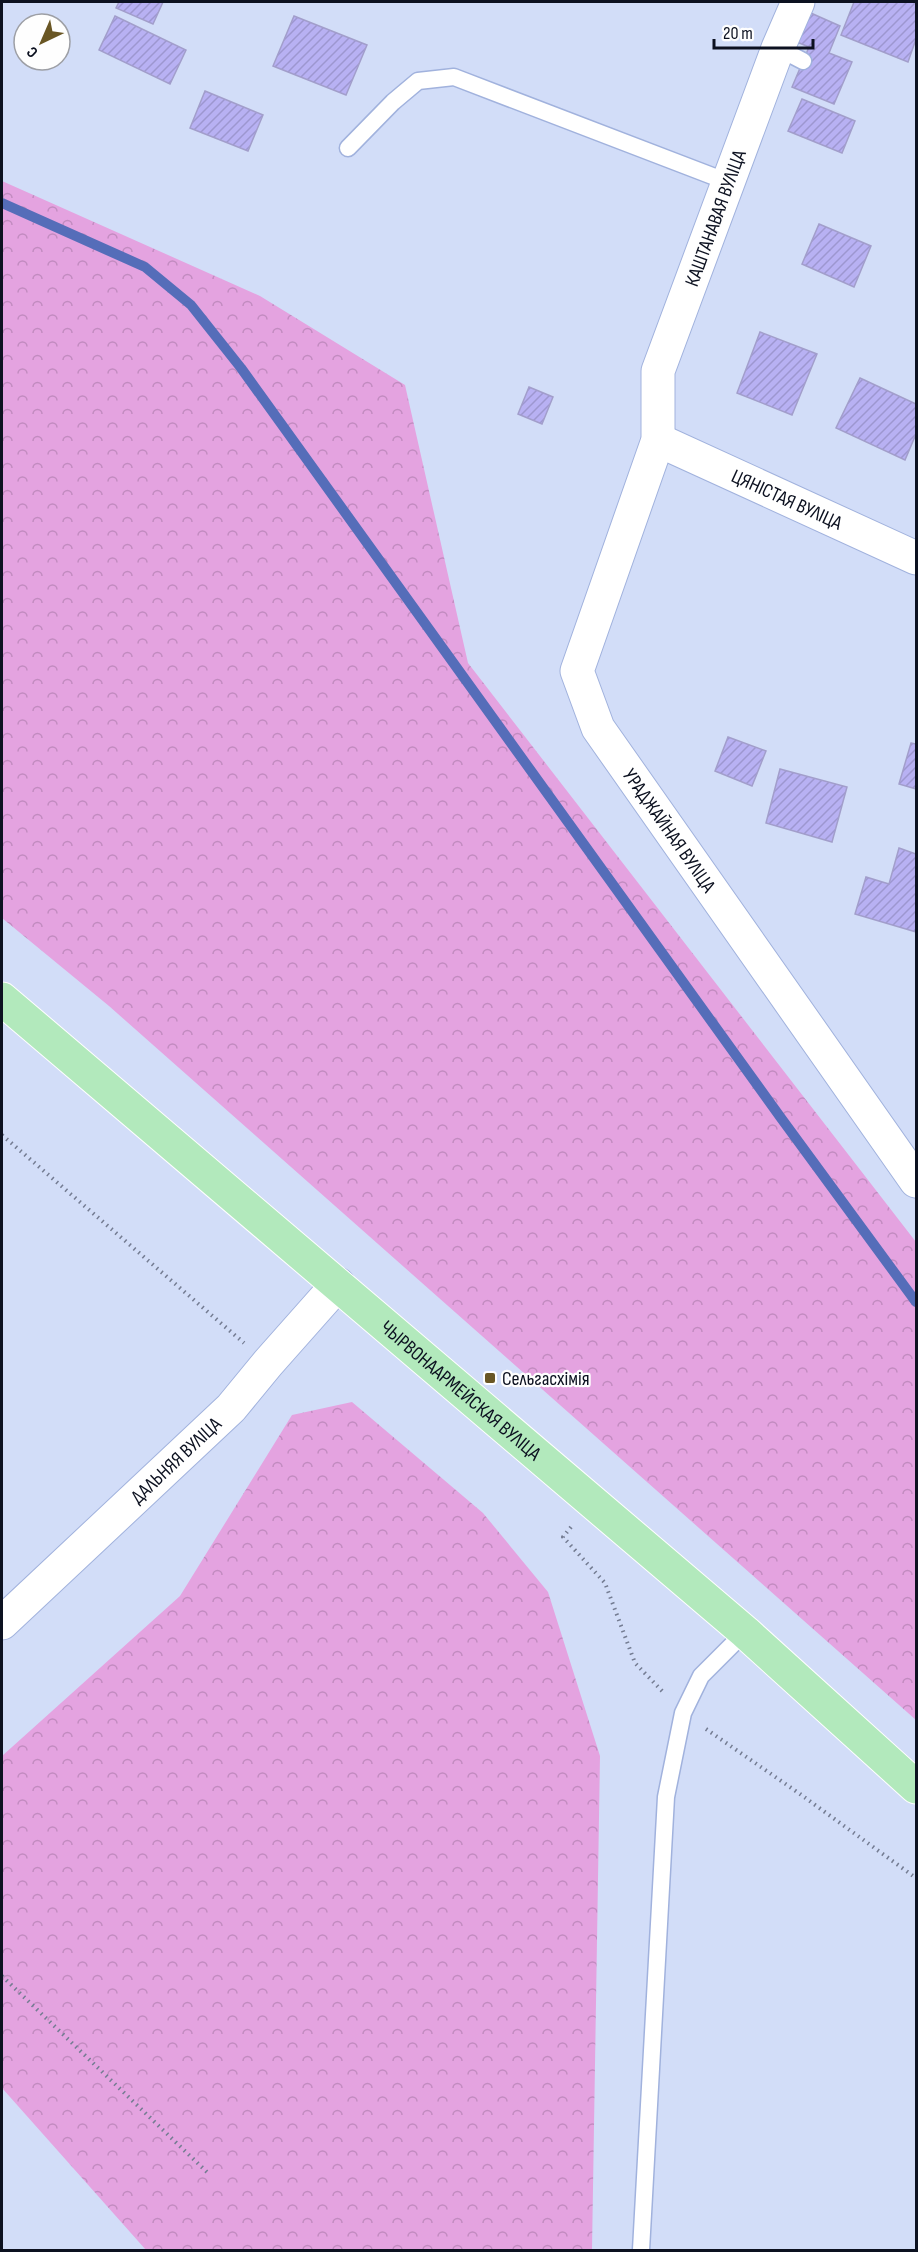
<svg xmlns="http://www.w3.org/2000/svg" width="918" height="2252" viewBox="0 0 918 2252" font-family="'Sofia Sans Condensed',sans-serif">
  <defs>
    <pattern id="forest-crowns" width="20" height="18" patternUnits="userSpaceOnUse" patternTransform="scale(1.5)"><rect width="20" height="18" fill="#e4a3e0"/><path d="M2 6a3 3 0 1 1 6 0M12 15a3 3 0 1 1 6 0" fill="none" stroke="#c28bc0"/></pattern>
    <pattern id="building-hatch" width="6" height="6" patternUnits="userSpaceOnUse" patternTransform="scale(1.5)"><rect width="6" height="6" fill="#b8b1f3"/><path d="M-1 1l2-2M0 6l6-6M5 7l2-2" fill="none" stroke="#9d97d0"/></pattern>
  </defs>
  <rect width="100%" height="100%" fill="#d2ddf8"/>
  <!-- forest -->
  <path fill="url(#forest-crowns)" d="M2 181 260 296 405 385 468 663 916 1242V1720L109 1006 2 918Z
    M352 1402 483 1513 548 1592 600 1756 592 2250H146L2 2088V1756L180 1596 292 1415Z"/>
  <g fill="none" stroke-linecap="round" stroke-linejoin="round">
    <!-- stream -->
    <path stroke="#556db9" stroke-width="10" d="M2 203 145 267 191 305 241 368 781 1118 916 1302"/>
  </g>
  <!-- building -->
  <path fill="url(#building-hatch)" stroke="#a29ecb" stroke-width="1.5" d="M119 2H163L153 24 116 8Z
    M854 2H912L916 3V39L908 62 841 35Z
    M804 10 840 26 829 53 852 62 834 104 792 87 809 47 792 40Z
    M115 16 186 50 170 84 99 50Z
    M294 16 367 45 346 95 273 66Z
    M205 91 263 115 248 151 190 128Z
    M802 99 855 121 842 153 788 131Z
    M819 224 871 246 854 287 802 264Z
    M760 332 817 354 792 415 737 393Z
    M860 378 916 404V434L905 460 836 428Z
    M529 387 553 397 542 424 518 414Z
    M728 737 766 751 752 786 715 771Z
    M911 743 916 744V789L899 784Z
    M780 769 847 787 832 842 766 823Z
    M899 848 916 854V932L855 914 866 877 889 884Z"/>
  <g fill="none" stroke-linecap="round" stroke-linejoin="round">
    <defs>
      <path id="lane" d="M778 48 803 61
        M348 148 393 102 418 81 454 77 728 182
        M641 2250 666 1797 683 1713 701 1676 745 1632"/>
      <g id="street">
        <path id="s1" d="M798 2 778 48 658 371V440L577 671 598 728 916 1181"/>
        <path id="s2" d="M658 440 916 558"/>
        <path id="s3" d="M2 1623 231 1408 268 1363 338 1284"/>
      </g>
      <g id="primary">
        <path id="s4" d="M2 999 745 1632 916 1787"/>
      </g>
    </defs>
    <!-- lane casing -->
    <use href="#lane" stroke="#a1b2dd" stroke-width="19"/>
    <!-- street casing -->
    <use href="#street" stroke="#a1b2dd" stroke-width="35"/>
    <!-- primary casing -->
    <use href="#primary" stroke="#fff" stroke-width="35"/>
    <!-- path -->
    <path stroke="#747c92" stroke-width="4" stroke-dasharray="1.5 4.5" stroke-linecap="butt" d="M2 1135 244 1343
      M571 1527 563 1537 605 1583 635 1663 664 1693
      M706 1729 800 1794 916 1878
      M2 1976 209 2174"/>
    <!-- lane -->
    <use href="#lane" stroke="#fff" stroke-width="16"/>
    <!-- street -->
    <use href="#street" stroke="#fff" stroke-width="33"/>
    <!-- primary -->
    <use href="#primary" stroke="#b2e9bc" stroke-width="33"/>
  </g>
  <!-- markers -->
  <rect fill="#695624" stroke="#fefefe" stroke-width="2" x="484" y="1372" width="12" height="12" rx="3"/>
  <g text-anchor="middle" stroke-width="4.5" stroke-linejoin="round" paint-order="stroke">
    <!-- street labels -->
    <g font-size="20" fill="#0c1120" stroke="#fefefe">
      <text transform="translate(715 218) rotate(-70)" y="7">КАШТАНАВАЯ ВУЛІЦА</text>
      <text dy="7" stroke="none"><textPath href="#s2" startOffset="142">ЦЯНІСТАЯ ВУЛІЦА</textPath></text>
      <text dy="7" stroke="none"><textPath href="#s1" startOffset="894">УРАДЖАЙНАЯ ВУЛІЦА</textPath></text>
      <text dy="7" stroke="none"><textPath href="#s4" startOffset="603">ЧЫРВОНААРМЕЙСКАЯ ВУЛІЦА</textPath></text>
      <text dy="7" stroke="none"><textPath href="#s3" startOffset="238">ДАЛЬНЯЯ ВУЛІЦА</textPath></text>
    </g>
    <!-- poi labels -->
    <g font-size="20" fill="#0c1120" stroke="#fefefe" text-anchor="start">
      <text x="502" y="1385">Сельгасхімія</text>
    </g>
  </g>
  <!-- border -->
  <rect width="918" height="2252" fill="none" stroke="#0c1120" stroke-width="6"/>
  <!-- north arrow -->
  <g transform="translate(42 42) rotate(224)"><circle r="28" fill="#fefefe" stroke="#9d9fa5" stroke-width="1.5"/>
  <path d="M0-4.5L10 22L0 15L-10 22Z" fill="#695624"/>
  <text y="-9" font-size="16" font-weight="bold" text-anchor="middle" fill="#0c1120">С</text>
  </g>
  <!-- scale -->
  <path d="M714 39v9h99v-9" fill="none" stroke="#0c1120" stroke-width="3"/>
  <text x="723" y="39" font-size="18" fill="#0c1120" stroke="#fefefe" stroke-width="4.5" paint-order="stroke">20 m</text>
</svg>
